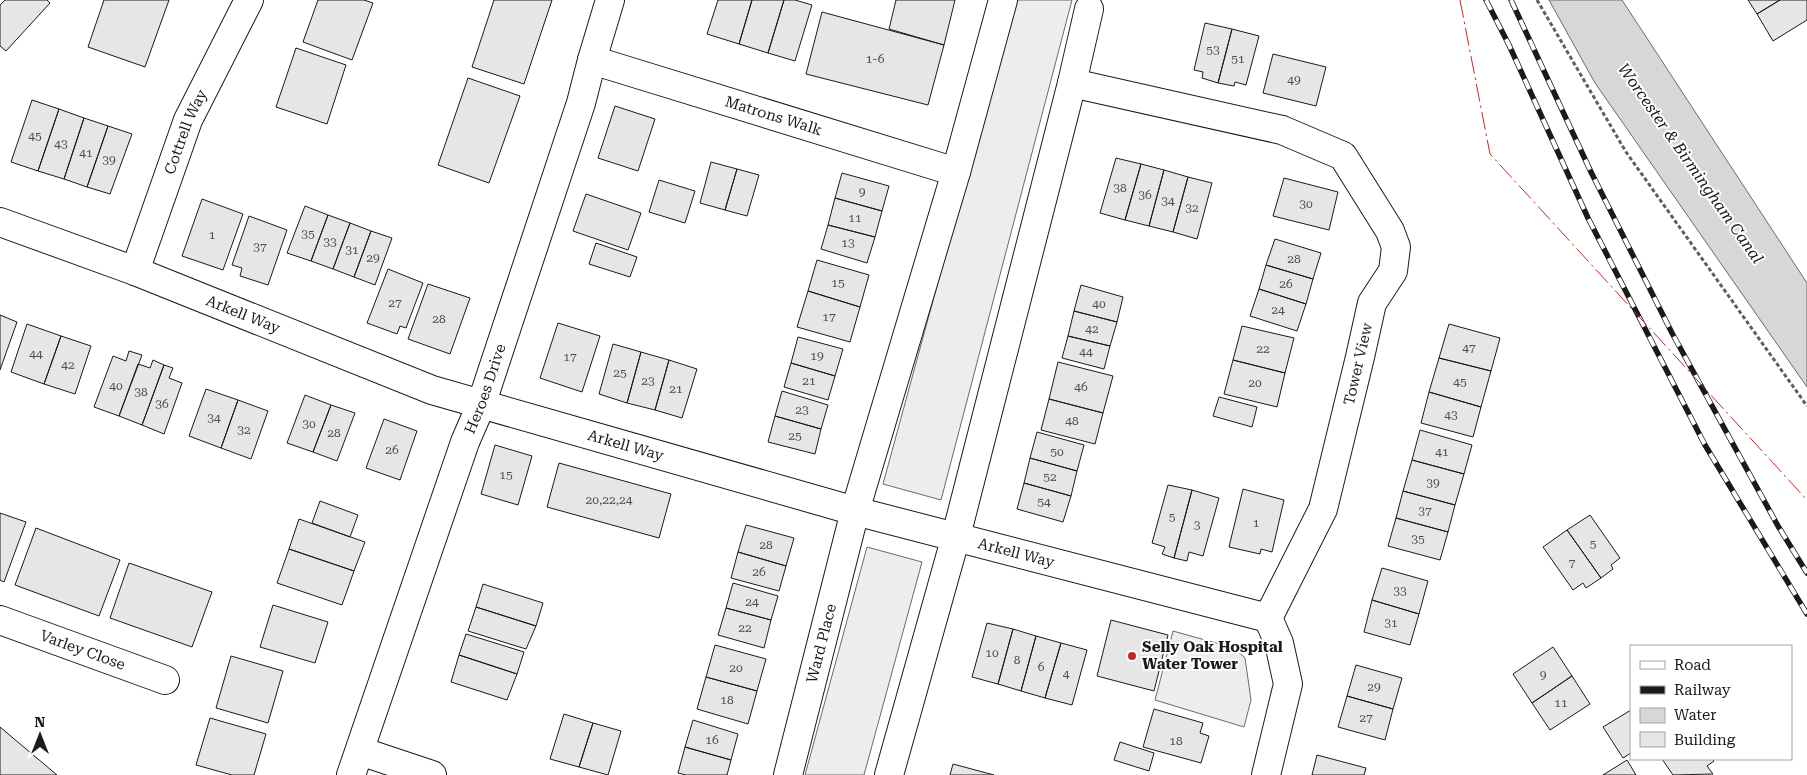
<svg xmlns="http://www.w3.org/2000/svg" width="1807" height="775" viewBox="0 0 1807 775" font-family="'Roboto Serif',serif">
  <rect width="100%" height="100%" fill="#fff"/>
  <!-- built -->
  <path fill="#ededed" stroke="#6a6a6a" d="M1015 0H1072L941 500 883 484Z
    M867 547 922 562 864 775H805Z
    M1173 631 1234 648 1245 658 1251 700 1244 727 1155 700Z"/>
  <!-- water -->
  <path fill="#d7d7d7" stroke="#6a6a6a" d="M1549 0H1622L1807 283V387L1595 83Z"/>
  <!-- building -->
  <path fill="#e6e6e6" stroke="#1a1a1a" d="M5 0H47L50 3 6 51 0 46V5Z
    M104 0H169L145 67 88 47Z
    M318 0H364L373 3 352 60 303 42Z
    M494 0H552L524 84 472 67Z
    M718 0H752L739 44 707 34Z
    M752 0H784L768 53 739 44Z
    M784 0H795L812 5 795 61 768 53Z
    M896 0H955L944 45 889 29Z
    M1748 0H1780L1757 14Z
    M1780 0H1807V20L1773 41 1757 14Z
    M822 12 944 45 928 105 806 74Z
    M1205 23 1232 29 1218 83 1202 78 1203 72 1194 70Z
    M1232 29 1259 36 1246 85 1235 82 1234 86 1218 83Z
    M296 48 346 65 327 124 276 107Z
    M1273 54 1326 67 1316 106 1263 93Z
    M468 78 520 96 489 183 438 165Z
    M32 100 59 109 38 171 11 162Z
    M615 106 655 119 638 171 598 158Z
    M59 109 84 118 64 179 38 171Z
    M84 118 108 126 87 187 64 179Z
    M108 126 132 134 110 194 87 187Z
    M1116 158 1141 164 1125 220 1100 213Z
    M711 162 737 169 725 210 700 203Z
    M1141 164 1164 170 1149 226 1125 220Z
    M737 169 759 175 747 216 725 210Z
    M1164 170 1188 177 1173 232 1149 226Z
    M842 173 889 186 882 211 835 198Z
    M1188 177 1212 183 1197 239 1173 232Z
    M1284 178 1338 192 1329 230 1273 216Z
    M659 180 695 191 685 223 649 212Z
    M586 194 641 213 628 250 573 231Z
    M835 198 882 211 875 237 828 225Z
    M202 199 243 214 223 270 182 256Z
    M305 206 328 215 311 261 287 253Z
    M328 215 350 223 333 269 311 261Z
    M249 216 287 230 268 285 240 276 242 268 232 265Z
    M350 223 371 231 354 277 333 269Z
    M828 225 875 237 867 263 821 249Z
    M371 231 392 238 375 285 354 277Z
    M1275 239 1321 253 1313 279 1266 265Z
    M596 243 637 257 630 277 589 264Z
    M817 260 869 275 860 307 808 291Z
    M1266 265 1313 279 1306 304 1259 289Z
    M388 269 423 283 406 328 400 326 397 334 367 323Z
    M428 284 470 298 450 354 408 339Z
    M1081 285 1123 297 1117 322 1074 311Z
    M1259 289 1306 304 1297 331 1250 316Z
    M808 291 860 307 850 342 797 327Z
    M1074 311 1117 322 1110 346 1068 336Z
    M0 315 17 322 0 370Z
    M558 323 600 336 582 392 540 378Z
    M27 324 61 336 44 384 11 372Z
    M1449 324 1500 338 1491 371 1439 358Z
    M1242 326 1294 338 1285 373 1233 360Z
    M61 336 91 346 75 394 44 384Z
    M1068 336 1110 346 1104 369 1062 358Z
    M798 337 843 349 835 376 791 363Z
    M613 344 641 352 627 403 599 394Z
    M129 351 142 355 119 416 94 407 113 356 126 361Z
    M641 352 669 360 655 410 627 403Z
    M1439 358 1491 371 1481 407 1429 392Z
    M153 360 164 365 142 425 119 416 138 364 150 368Z
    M669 360 697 369 682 418 655 410Z
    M1233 360 1285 373 1277 407 1224 394Z
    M1058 362 1113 376 1103 413 1049 399Z
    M791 363 835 376 828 400 784 387Z
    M164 365 173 368 169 378 182 383 164 434 142 425Z
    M206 389 238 400 221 448 189 436Z
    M782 391 828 405 821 429 775 416Z
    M1429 392 1481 407 1473 437 1421 423Z
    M305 395 331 405 313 452 287 443Z
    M1219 397 1257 407 1252 427 1213 416Z
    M1049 399 1103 413 1095 444 1041 430Z
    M238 400 268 411 251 459 221 448Z
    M331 405 355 413 337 461 313 452Z
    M775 416 821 429 815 454 768 442Z
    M384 419 417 431 400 480 366 468Z
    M1420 430 1472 445 1464 474 1412 460Z
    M1037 432 1084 445 1077 471 1030 458Z
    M495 445 532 456 518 505 481 494Z
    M1030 458 1077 471 1071 496 1024 483Z
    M1412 460 1464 474 1455 505 1403 491Z
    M559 463 671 494 659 538 547 507Z
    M1024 483 1071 496 1063 522 1017 509Z
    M1168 485 1192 490 1174 558 1162 554 1165 547 1152 543Z
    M1243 489 1284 500 1272 552 1261 549 1260 554 1229 547Z
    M1192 490 1219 498 1203 556 1189 552 1187 561 1174 558Z
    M1403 491 1455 505 1448 532 1396 518Z
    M320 501 358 515 350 537 312 523Z
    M0 513 26 522 4 582 0 580Z
    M1590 515 1620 558 1611 565 1613 569 1601 578 1567 530Z
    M1396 518 1448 532 1440 560 1388 546Z
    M299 519 365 542 354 571 289 549Z
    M746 525 794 538 786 566 738 552Z
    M36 528 120 560 99 616 15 585Z
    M1567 530 1601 578 1586 588 1583 583 1573 590 1543 547Z
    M289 549 354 571 342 605 277 583Z
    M738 552 786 566 779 591 731 578Z
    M129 563 212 592 192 647 110 618Z
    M1382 568 1428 581 1419 614 1372 600Z
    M733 583 778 596 771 620 726 608Z
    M483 584 543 603 536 626 476 607Z
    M1372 600 1419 614 1410 645 1364 632Z
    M273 605 328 622 315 663 260 647Z
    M476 607 536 626 526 649 468 631Z
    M726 608 771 620 764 648 718 635Z
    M1111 620 1168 635 1154 691 1097 676Z
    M987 623 1013 629 998 684 972 677Z
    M1013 629 1036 636 1021 691 998 684Z
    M466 634 524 652 517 674 459 655Z
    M1036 636 1061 643 1045 698 1021 691Z
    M1061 643 1087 650 1072 705 1045 698Z
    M715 645 766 659 757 691 706 677Z
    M1553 647 1572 676 1532 703 1513 674Z
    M459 655 517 674 507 700 451 682Z
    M231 656 283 671 268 723 216 708Z
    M1356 665 1402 678 1393 709 1347 696Z
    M1572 676 1590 704 1550 730 1532 703Z
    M706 677 757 691 748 724 697 709Z
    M1347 696 1393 709 1385 740 1338 727Z
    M1154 709 1203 723 1200 733 1209 736 1201 763 1143 747Z
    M1631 710V753L1623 758 1603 727Z
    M564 714 593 723 579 767 550 759Z
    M210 718 266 734 254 775H232L196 765Z
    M693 720 738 734 731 760 685 747Z
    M593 723 621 731 608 775 579 767Z
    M0 727 57 775H0Z
    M1120 742 1154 753 1149 771 1114 760Z
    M685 747 731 760 727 775H686L678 773Z
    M1317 755 1366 768 1364 775H1312Z
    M1662 759H1712L1714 761 1707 766 1713 774 1673 775Z
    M1627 760 1636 775H1603Z
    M953 764 994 775H950Z"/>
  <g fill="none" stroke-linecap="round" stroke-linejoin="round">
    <defs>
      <g id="minor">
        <path id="s1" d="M592 60 956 172"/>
        <path d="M1072 83 1089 9"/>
        <path id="s2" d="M0 222 135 271 432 390 855 511 1268 618"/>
        <path id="s3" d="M135 271 188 120 249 0"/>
        <path id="s4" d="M0 620 165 680"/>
        <path d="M360 751 432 775"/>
        <path id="s5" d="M351 775 465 442 481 405 581 103 592 60 610 0"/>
        <path id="s6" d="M788 775 855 511 956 172 1003 0"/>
        <path d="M889 775 956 536 1072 83 1282 130 1343 156 1390 231 1396 247 1393 271 1372 303 1360 357 1323 509 1268 618 1279 643 1288 684 1266 775"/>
      </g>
    </defs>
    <!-- minor casing -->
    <use href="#minor" stroke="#1a1a1a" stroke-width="30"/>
    <!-- path -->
    <path stroke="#5f5f5f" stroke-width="3" stroke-dasharray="4 2.5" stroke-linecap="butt" d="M1537 0 1626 152 1807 406"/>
    <!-- minor -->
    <use href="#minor" stroke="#fff" stroke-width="28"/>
    <defs>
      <path id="rail" d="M1486 0 1509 45 1588 218 1705 445 1807 614
        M1511 0 1591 172 1672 333 1778 526 1807 573"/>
    </defs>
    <!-- rail casing -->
    <use href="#rail" stroke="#1a1a1a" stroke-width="5.5"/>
    <!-- rail -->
    <use href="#rail" stroke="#fff" stroke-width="4" stroke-dasharray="11" stroke-linecap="butt"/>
    <!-- power -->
    <path stroke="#c62828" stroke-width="1" stroke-dasharray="18 4 2.5 4" stroke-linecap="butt" d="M1460 0 1490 154 1807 500"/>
  </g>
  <!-- markers -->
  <circle fill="#c62828" stroke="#fff" stroke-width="2" cx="1132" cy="656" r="5"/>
  <g text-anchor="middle" stroke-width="4" stroke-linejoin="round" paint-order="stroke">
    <!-- number labels -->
    <g font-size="12" fill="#4d4d4d">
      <text x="1213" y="54">53</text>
      <text x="875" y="63">1-6</text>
      <text x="1238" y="63">51</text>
      <text x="1294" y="84">49</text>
      <text x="35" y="140">45</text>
      <text x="61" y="148">43</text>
      <text x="86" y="157">41</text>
      <text x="109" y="164">39</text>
      <text x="1120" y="192">38</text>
      <text x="862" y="196">9</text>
      <text x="1145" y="199">36</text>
      <text x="1168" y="205">34</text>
      <text x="1306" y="208">30</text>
      <text x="1192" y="212">32</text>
      <text x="855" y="222">11</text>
      <text x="308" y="238">35</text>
      <text x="212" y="239">1</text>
      <text x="330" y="246">33</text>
      <text x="848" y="247">13</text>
      <text x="260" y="251">37</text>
      <text x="352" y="254">31</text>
      <text x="373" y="262">29</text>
      <text x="1294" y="263">28</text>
      <text x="838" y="287">15</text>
      <text x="1286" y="288">26</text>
      <text x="395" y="307">27</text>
      <text x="1099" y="308">40</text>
      <text x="1278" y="314">24</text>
      <text x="829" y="321">17</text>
      <text x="439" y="323">28</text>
      <text x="1092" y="333">42</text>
      <text x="1469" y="352">47</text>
      <text x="1263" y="353">22</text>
      <text x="1086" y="356">44</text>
      <text x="36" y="358">44</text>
      <text x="817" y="360">19</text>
      <text x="570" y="361">17</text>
      <text x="68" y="369">42</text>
      <text x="620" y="377">25</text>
      <text x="648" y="385">23</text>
      <text x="809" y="385">21</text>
      <text x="1460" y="386">45</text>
      <text x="1255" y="387">20</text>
      <text x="116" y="390">40</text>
      <text x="1081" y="391">46</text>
      <text x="676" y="393">21</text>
      <text x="141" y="396">38</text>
      <text x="162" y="408">36</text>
      <text x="802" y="414">23</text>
      <text x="1451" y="419">43</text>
      <text x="214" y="422">34</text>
      <text x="1072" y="425">48</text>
      <text x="309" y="428">30</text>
      <text x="244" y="434">32</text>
      <text x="334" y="437">28</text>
      <text x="795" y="440">25</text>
      <text x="392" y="454">26</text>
      <text x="1057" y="456">50</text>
      <text x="1442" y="456">41</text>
      <text x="506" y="479">15</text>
      <text x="1050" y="481">52</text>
      <text x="1433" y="487">39</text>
      <text x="609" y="504">20,22,24</text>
      <text x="1044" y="506">54</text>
      <text x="1425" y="515">37</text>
      <text x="1172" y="521">5</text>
      <text x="1256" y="527">1</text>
      <text x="1197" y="529">3</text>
      <text x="1418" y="543">35</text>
      <text x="1593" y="548">5</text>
      <text x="766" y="549">28</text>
      <text x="1572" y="567">7</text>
      <text x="759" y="576">26</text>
      <text x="1400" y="595">33</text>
      <text x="752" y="606">24</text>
      <text x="1391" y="627">31</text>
      <text x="745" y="632">22</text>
      <text x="992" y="657">10</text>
      <text x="1017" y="664">8</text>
      <text x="1041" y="671">6</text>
      <text x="736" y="672">20</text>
      <text x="1066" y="678">4</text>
      <text x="1543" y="679">9</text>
      <text x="1374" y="691">29</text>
      <text x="727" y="704">18</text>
      <text x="1561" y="707">11</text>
      <text x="1366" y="722">27</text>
      <text x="712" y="744">16</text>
      <text x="1176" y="745">18</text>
    </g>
    <!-- street labels -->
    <g font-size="15" fill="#1a1a1a" stroke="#fff">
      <text dy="5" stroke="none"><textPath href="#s1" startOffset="190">Matrons Walk</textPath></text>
      <text dy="5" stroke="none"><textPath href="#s3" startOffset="148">Cottrell Way</textPath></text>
      <text dy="5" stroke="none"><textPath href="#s2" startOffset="260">Arkell Way</textPath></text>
      <text transform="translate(1358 364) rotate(-77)" y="5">Tower View</text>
      <text dy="5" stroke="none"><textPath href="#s5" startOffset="409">Heroes Drive</textPath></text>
      <text dy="5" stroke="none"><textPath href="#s2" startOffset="665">Arkell Way</textPath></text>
      <text dy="5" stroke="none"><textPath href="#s2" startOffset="1070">Arkell Way</textPath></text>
      <text dy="5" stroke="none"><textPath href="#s6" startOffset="136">Ward Place</textPath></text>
      <text dy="5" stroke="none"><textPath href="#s4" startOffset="88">Varley Close</textPath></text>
    </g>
    <!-- poi labels -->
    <g font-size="15" font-weight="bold" fill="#1a1a1a" stroke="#fff" text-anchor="start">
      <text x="1142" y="652">Selly Oak Hospital<tspan x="1142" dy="17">Water Tower</tspan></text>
    </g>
    <!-- water labels -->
    <g font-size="16" font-style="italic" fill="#1a1a1a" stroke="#fff">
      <text transform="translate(1691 163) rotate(55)" y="6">Worcester &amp; Birmingham Canal</text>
    </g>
  </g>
  <!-- legend -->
  <rect x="1630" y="645" width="162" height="115" fill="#ffffff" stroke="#a3a3a3"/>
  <rect x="1640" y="661" width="25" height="8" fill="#ffffff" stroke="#a3a3a3"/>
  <text x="1674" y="670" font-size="15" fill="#1a1a1a">Road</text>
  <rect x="1640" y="686" width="25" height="8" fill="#1a1a1a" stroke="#a3a3a3"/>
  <text x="1674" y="695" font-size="15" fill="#1a1a1a">Railway</text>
  <rect x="1640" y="708" width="25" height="15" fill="#d7d7d7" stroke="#a3a3a3"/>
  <text x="1674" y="720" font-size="15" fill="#1a1a1a">Water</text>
  <rect x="1640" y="732" width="25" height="15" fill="#e6e6e6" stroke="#a3a3a3"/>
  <text x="1674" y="745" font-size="15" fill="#1a1a1a">Building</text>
  <!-- north arrow -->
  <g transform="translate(40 735)" stroke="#ffffff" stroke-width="4" paint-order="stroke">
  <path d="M0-4L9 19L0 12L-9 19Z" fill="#1a1a1a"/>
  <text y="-8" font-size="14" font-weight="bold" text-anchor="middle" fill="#1a1a1a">N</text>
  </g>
</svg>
